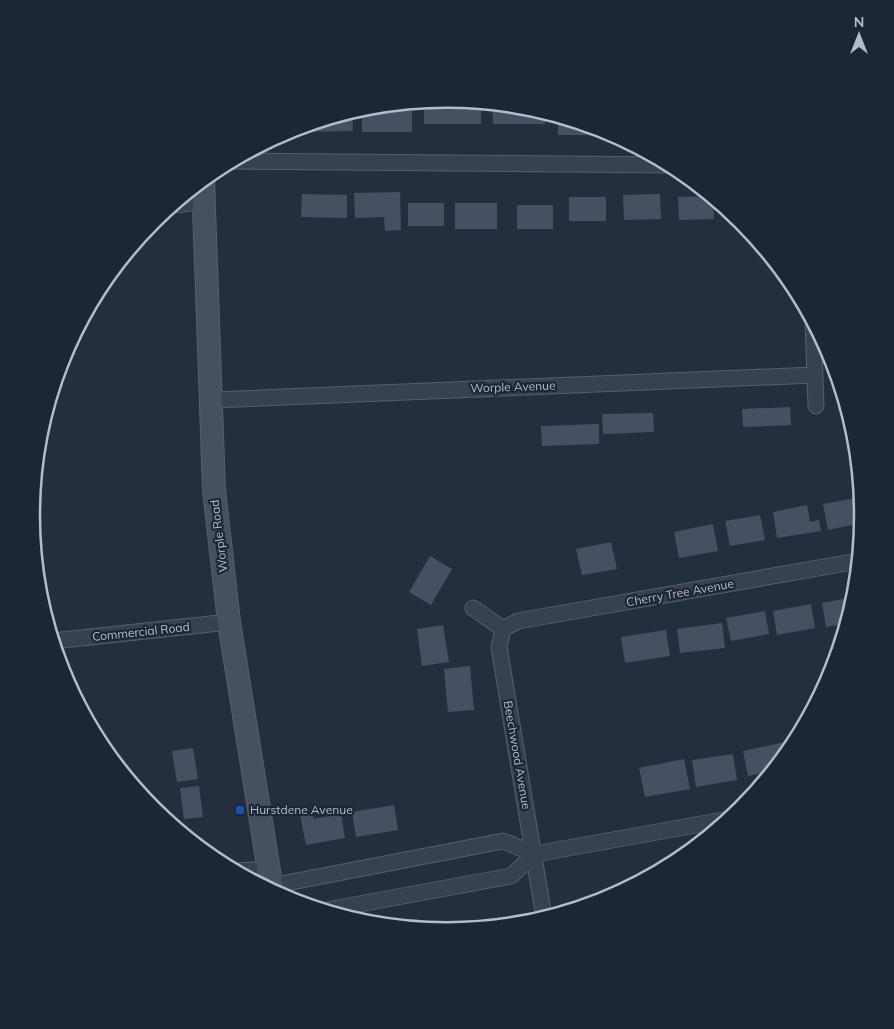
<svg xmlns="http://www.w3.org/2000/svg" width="894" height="1029" viewBox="0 0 894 1029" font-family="Mulish,sans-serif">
  <rect width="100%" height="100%" fill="#242f3e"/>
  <!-- building -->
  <path fill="#455162" d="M442 100 443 103H460V100L481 102V124H424V101Z
    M492 103 528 107 545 112V124H493Z
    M352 111 353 131 302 132V126Z
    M362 111H412V132H362Z
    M558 116 604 130V135H558Z
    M400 192 401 230 385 231 384 217 355 218 354 193Z
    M302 194 347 195V218L301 217Z
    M660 194 661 219 624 220 623 195Z
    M711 196 713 198 714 219 679 220 678 197Z
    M569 197H606V221H569Z
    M408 203H444V226H408Z
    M455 203H497V229H455Z
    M517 205H553V229H517Z
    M790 407 791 425 743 427 742 409Z
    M653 413 654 432 603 434 602 414Z
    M599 424V444L542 446 541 426Z
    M861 497 862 523 828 530 823 504Z
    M807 505 810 522 819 520 821 531 777 538 773 512Z
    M760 515 765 540 730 546 725 521Z
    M713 524 718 551 679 558 674 532Z
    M611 542 617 569 582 575 576 549Z
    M430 556 452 569 431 605 409 592Z
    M854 597 846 624 826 627 822 603Z
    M811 604 815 628 777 635 773 611Z
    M765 611 769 634 731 641 726 618Z
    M722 623 725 648 680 653 677 629Z
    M443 625 449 662 422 666 417 629Z
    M666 630 670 656 625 663 621 637Z
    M470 666 474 710 448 712 444 669Z
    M785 742 787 752 772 771 748 776 743 751Z
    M193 748 198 779 177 782 172 751Z
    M733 754 737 780 696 787 692 760Z
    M684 759 690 789 645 797 639 768Z
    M199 786 203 817 184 819 180 788Z
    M394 805 398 830 356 837 352 812Z
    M312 813 314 819 341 814 345 838 306 845 300 815Z"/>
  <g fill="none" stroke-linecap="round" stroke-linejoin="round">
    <defs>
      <path id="street" d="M230 161 671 165
        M172 205 204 202
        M813 321 816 406
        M211 400 815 375
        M473 608 503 629
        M503 629 518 621 858 561
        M503 629 499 647 544 917
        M53 641 229 622
        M237 871 268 869
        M271 886 503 841 535 854 729 819
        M327 910 511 876 535 854"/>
      <path id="secondary" d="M203 180 214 490 229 622 272 890"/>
    </defs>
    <!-- street casing -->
    <use href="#street" stroke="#565f6c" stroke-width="17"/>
    <!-- secondary casing -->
    <use href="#secondary" stroke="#565f6c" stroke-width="24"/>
    <!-- street -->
    <use href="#street" stroke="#38414e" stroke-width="15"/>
    <!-- secondary -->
    <use href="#secondary" stroke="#465061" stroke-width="22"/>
  </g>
  <!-- markers -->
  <rect fill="#1a4fb4" stroke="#1d2633" stroke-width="2" x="235" y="805" width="10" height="10" rx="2.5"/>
  <g text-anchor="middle" stroke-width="4.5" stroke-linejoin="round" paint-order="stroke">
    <!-- street labels -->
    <g font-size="12" fill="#b4bcc9" stroke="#1d2633">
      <text transform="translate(513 387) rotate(-2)" y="4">Worple Avenue</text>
      <text transform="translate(219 536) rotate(-97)" y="4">Worple Road</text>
      <text transform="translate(680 593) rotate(-10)" y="4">Cherry Tree Avenue</text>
      <text transform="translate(141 632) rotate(-6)" y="4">Commercial Road</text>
      <text transform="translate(517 755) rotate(80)" y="4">Beechwood Avenue</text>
    </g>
    <!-- poi labels -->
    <g font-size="12" fill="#b4bcc9" stroke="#1d2633" text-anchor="start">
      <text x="250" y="814">Hurstdene Avenue</text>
    </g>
  </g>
  <!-- crop -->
  <path d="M0 0H894V1029H0ZM40 515a407 407 0 1 1 814 0a407 407 0 1 1-814 0Z" fill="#1d2633" fill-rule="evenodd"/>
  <path fill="none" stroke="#b4bcc9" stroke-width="2.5" d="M40 515a407 407 0 1 1 814 0a407 407 0 1 1-814 0Z"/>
  <!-- north arrow -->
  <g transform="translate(859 35)" stroke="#1d2633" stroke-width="4" paint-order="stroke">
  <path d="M0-4L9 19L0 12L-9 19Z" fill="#b4bcc9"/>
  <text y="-8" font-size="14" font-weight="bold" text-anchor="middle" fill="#b4bcc9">N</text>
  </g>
</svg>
